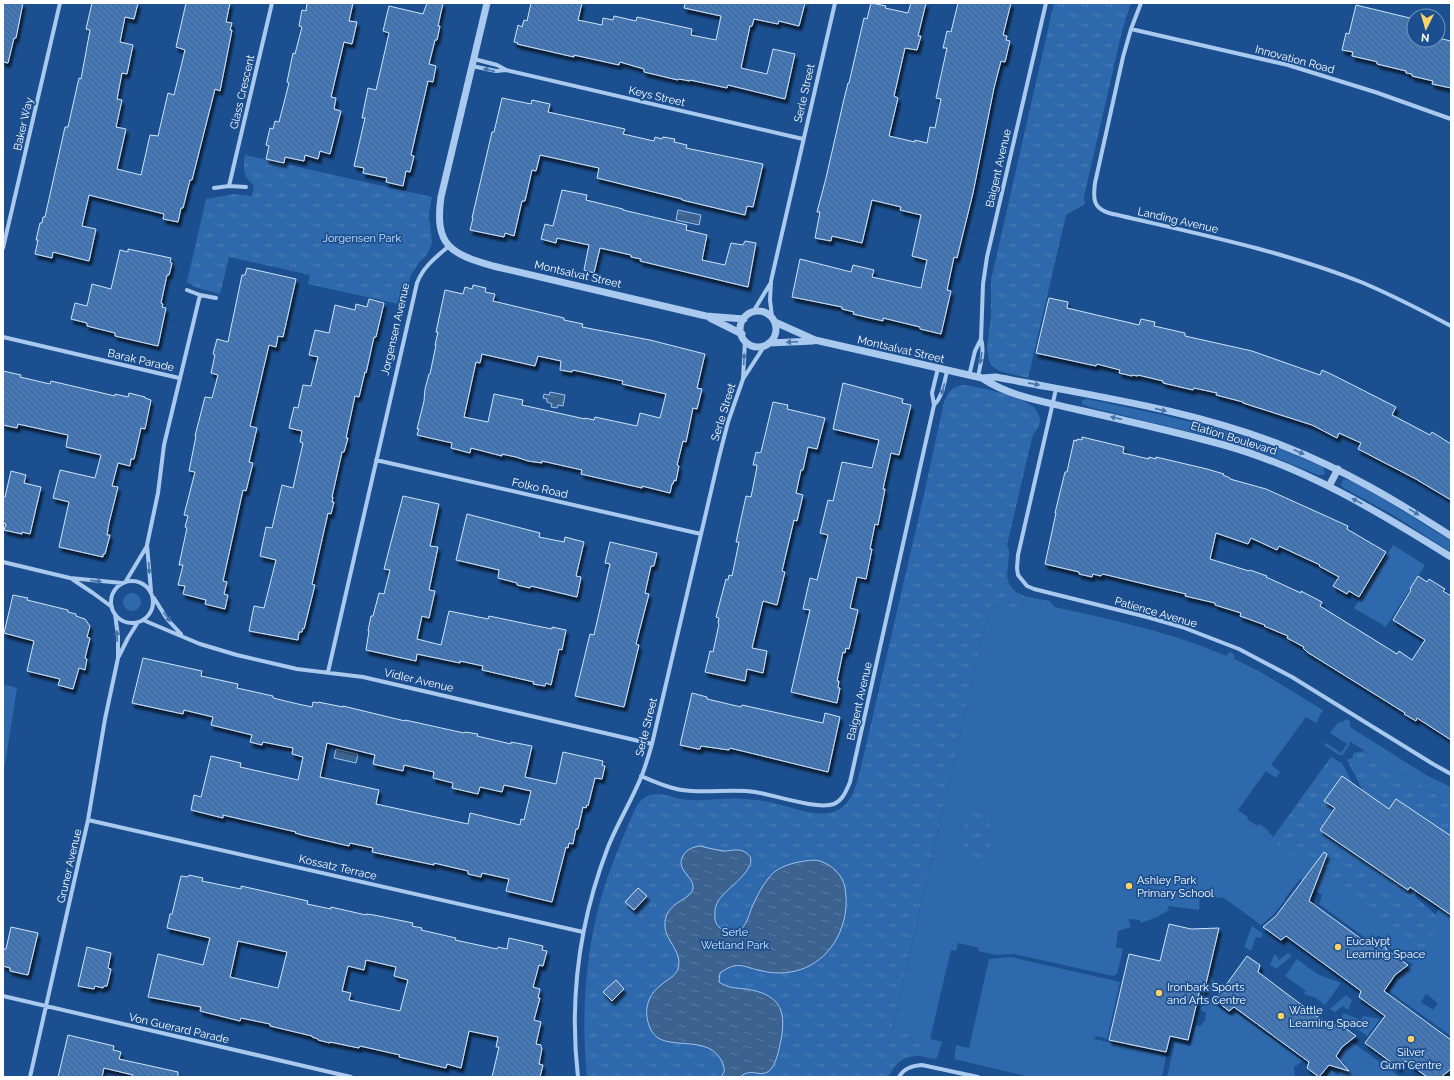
<svg xmlns="http://www.w3.org/2000/svg" width="1454" height="1080" viewBox="0 0 1454 1080" font-family="Raleway,sans-serif">
  <defs>
    <pattern id="park-tufts" width="24" height="20" patternUnits="userSpaceOnUse"><rect width="24" height="20" fill="#2e69ad"/><path d="M3 7l-1-3M5 7V3M7 7l1-3M15 17l-1-3M17 17v-4M19 17l1-3" fill="none" stroke="#4d80b9"/></pattern>
    <pattern id="water-ripples" width="26" height="14" patternUnits="userSpaceOnUse"><rect width="26" height="14" fill="#3c6290"/><path d="M2 4q2-2 4 0t4 0M15 11q2-2 4 0t4 0" fill="none" stroke="#597aa1"/></pattern>
    <pattern id="building-back-hatch" width="6" height="6" patternUnits="userSpaceOnUse"><rect width="6" height="6" fill="#4478b7"/><path d="M-1 5l2 2M0 0l6 6M5-1l2 2" fill="none" stroke="#486282"/></pattern>
    <filter id="shadow"><feDropShadow dx="2.5" dy="4.5" stdDeviation="1" flood-color="#0009"/></filter>
  </defs>
  <rect width="100%" height="100%" fill="#1b4f8f"/>
  <!-- green -->
  <path fill="#2e69ad" fill-rule="evenodd" d="M1087 399 1154 413 1220 429 1278 448 1323 467 1325 472 1324 475H1318L1274 457 1219 439 1089 407 1082 404V400Z
    M1344 479 1351 481 1374 493 1451 541V552L1393 515 1344 488 1341 485 1343 480Z
    M1393 545 1425 565 1386 627 1354 608Z
    M123 602a9 9 0 1 1 18 0a9 9 0 1 1-18 0Z
    M1024 596 1050 601 1055 607C1113 620 1171 632 1226 656L1230 652 1234 654V659L1259 671 1323 710 1316 723 1306 717 1271 765 1280 772 1276 778 1266 771 1238 810 1248 817 1247 819 1257 826 1259 824 1269 831 1268 832 1273 836 1271 840 1442 921 1435 915 1440 907 1451 915V1036L1389 991 1397 977 1413 965 1390 948 1385 952 1382 950 1388 942 1378 935 1372 943 1319 904 1322 895 1300 879 1285 898V900L1273 915 1261 925 1224 898 1200 896 1199 910 1168 906 1169 910 1157 917 1141 923 1140 920 1128 919 1131 927 1118 931 1116 947 1123 949 1117 974 1113 976 1014 954 996 955 978 951 979 948 958 943 956 951 951 950 930 1039 942 1042 937 1058 934 1059 919 1056 920 1053 892 1031 990 605 1021 612 1024 598ZM1426 994 1438 1003 1433 1010 1421 1002Z
    M3 684 17 688 3 777Z
    M1347 719 1350 721V727L1426 775 1451 787V801L1434 793 1349 741 1350 744 1343 755H1339L1324 745 1326 743 1341 753 1347 744 1330 733 1336 725 1341 721 1342 722Z
    M1252 926 1263 934 1261 938 1256 937 1251 951 1244 947Z
    M1288 953 1292 956 1276 969 1270 965 1274 955H1276L1279 960Z
    M1011 957 1120 982 1107 1039 1096 1036 1094 1039 1166 1056 1162 1077H1030L954 1059 956 1045 969 1048 989 959Z
    M1297 959 1317 974 1341 983 1325 1005 1316 998 1304 994 1306 991 1285 976Z
    M1209 974 1214 981V987L1197 1001 1201 986 1206 985Z
    M1346 995 1352 1000 1348 1010 1343 1006 1335 1012 1330 1009Z
    M1210 1000 1229 1015 1234 1011 1303 1061 1294 1067 1295 1076 1296 1077H1167L1175 1042 1190 1046 1195 1027 1197 1025 1200 1027 1205 1020 1206 1012H1203L1200 1008Z
    M1343 1013 1361 1020 1363 1016 1380 1019 1367 1036 1342 1018Z
    M1352 1042 1399 1076V1077H1326L1331 1070 1338 1075 1346 1064 1338 1058 1345 1048Z"/>
  <!-- park -->
  <path fill="url(#park-tufts)" d="M1054 3H1131L1122 31 1084 197 1085 204 1066 215 1028 378 999 371 992 366 989 361 987 349 991 315V280Z
    M245 155 432 197 429 214 432 243 428 253 419 263 411 275 403 305 308 284 310 275 229 257 220 294 195 287 187 282 206 199 234 194 252 196 254 185C242 177 243 167 245 155Z
    M964 385C980 387 1019 396 1032 406 1036 409 1039 414 1040 419 1041 427 1034 431 1032 438L1007 545C1008 548 1010 551 1009 554 1008 573 1001 586 1024 596V598L1021 612 990 605 892 1030 924 1038 919 1056C904 1056 894 1063 889 1077H587C581 1018 585 955 601 898 610 867 623 837 636 807 651 784 667 798 689 800 708 801 727 797 747 799 757 800 767 801 777 804 796 808 821 820 840 809 857 798 859 772 864 754L924 494 944 402C947 392 953 386 964 385Z
    M1365 751 1434 793 1451 801V833L1450 835 1396 799 1389 809 1363 791 1347 760 1352 758 1354 753Z
    M1331 757 1342 763 1353 784 1341 777 1325 801 1335 808 1320 830 1407 890 1413 881 1421 887 1415 896 1442 921 1423 950 1271 840Z
    M975 812C994 812 995 847 985 857H975L971 856 964 848 961 838V835L968 816Z"/>
  <!-- water -->
  <path fill="url(#water-ripples)" stroke="#9cc4f0" d="M678 210 701 215 699 225 676 220Z
    M550 392 565 395 563 406 558 405 557 408 551 407 552 404 547 402V399L543 398 544 394 549 395Z
    M336 749 358 754 356 763 334 758Z
    M700 846C708 848 716 850 724 851 731 851 738 848 745 852 765 863 728 888 722 896 716 902 714 910 715 919 716 925 720 929 726 931 729 932 735 932 738 931 747 927 749 913 753 905 757 896 762 886 768 879 774 869 788 864 799 862 805 861 814 859 820 861 832 865 843 875 845 888 848 906 845 923 837 938 822 966 793 978 762 971 743 967 738 960 720 973L719 982C727 988 736 988 746 989 778 994 787 1008 781 1040 779 1049 776 1066 769 1071 760 1078 751 1067 740 1077H720C725 1073 725 1070 723 1064 710 1030 663 1055 651 1030 643 1014 646 996 661 985 669 978 679 975 679 963 679 949 666 940 665 927 663 901 692 901 693 888 694 876 675 870 683 856 687 849 693 847 700 846Z"/>
  <!-- building -->
  <path fill="url(#building-back-hatch)" stroke="#cfe3fa" fill-rule="evenodd" filter="url(#shadow)" d="M3 3H23L16 38H14L8 63 3 62Z
    M92 3H138L134 19 125 17 120 42 133 45 127 74 122 73 117 99 122 100 116 127 126 129 117 169 141 175 150 135 158 136 168 93 174 95 185 50 176 47 186 3H230L226 22 232 23 230 30H232L220 91 215 89 192 180H190L183 208H181L178 222 163 219 164 214 89 195 82 226 96 229 89 261 53 252 52 258 35 254 38 240H36L40 223H42L43 217H45L65 127H68L79 78 81 79 90 30 86 29Z
    M307 3H353L349 21 357 22 352 44 344 42 331 97 336 98 334 109 341 111 330 154 320 151 318 159 305 155 304 161 285 157 284 163 266 159 269 146 266 145 270 128 273 129 275 121 279 122 289 83 287 82 293 53 295 54 302 27 299 26 302 10 306 11Z
    M427 3H443L438 26H440L437 40H435L429 64 436 66 433 82 428 81 411 155 414 156 410 172 406 171 403 186 386 182 387 178 363 173 364 168 354 166 365 118H362L368 88 376 90 389 33 383 31 389 6 423 14Z
    M531 3H582L578 20 602 25 603 18 613 20 614 16 636 21 637 17 692 29 691 35 716 40 721 16 684 8 685 3H805L799 26 779 21 778 24 754 19 752 26H750L741 68 767 74 773 49 795 54 785 99 728 85 727 88 690 80V81L679 79 678 80 644 72V69L620 62 619 65 574 55V57L517 44 518 43 514 42 518 25 522 27 524 20 527 21Z
    M871 3 886 6 885 8 908 13 911 3H926L918 36H921L917 50 905 48 894 96 898 98 889 136 915 142V140L927 143 930 127 935 128 941 99 936 98 947 48H943L947 31 951 32 958 3H1011L1003 35 1007 36 1006 40 1010 41 1005 62 1001 61 994 88 973 193 957 258 954 257 947 290 951 291 941 334 920 329V327L883 318V321L853 314 854 312 842 309V307L792 297 800 259 851 272 853 265 874 270 872 277 921 288 927 260 912 256 921 215 900 210 901 207 872 200 862 243 832 236 831 241 815 238 820 212H817L826 178 844 99 848 83H849L864 18 867 19Z
    M1356 5 1414 19V40H1438V38L1451 41V88L1432 84 1433 81 1412 76V74L1406 73V71L1377 64V62L1374 61 1352 56 1353 52 1342 50 1346 33 1349 34Z
    M502 98 531 104 532 100 550 104 548 112 625 129 623 134 654 141 655 137 662 139 663 137 675 139 674 142 687 145 686 148 763 164 753 207 747 206 745 215 682 200V199L597 178 599 168 540 155 536 171 532 170 525 201H522L514 236 505 233 504 237 470 230 473 218H472L492 132H494Z
    M562 190 587 195 586 200 623 209V210L687 225 686 230 707 235 702 260 725 265 731 243 743 245 745 241 756 243 748 287 640 261 641 259 631 257V255L600 248 594 273 584 270 589 245 557 238 556 243 541 239 545 224 553 226Z
    M128 249 171 258 170 262 172 263 169 275H167L161 303 163 304 162 307 166 308 158 346 115 336V333L87 326V323L71 319 75 303 87 306 92 284 111 289 120 250 128 252Z
    M247 268 296 279 283 337 278 336 276 347 269 345 250 426 257 428 249 462 253 463 246 491 243 490 223 581 227 582 224 594 228 595 225 609 205 604 206 600 183 594 185 586 178 585 183 565H179L187 528 185 527 188 516 184 515 195 472 189 471 196 436H195L205 397 212 398 218 375 211 373 215 355 213 354 217 339 228 342 242 275H245Z
    M473 285 486 288 485 292 495 294 493 301 564 318V320L583 324 582 327 650 340 705 354 697 388 702 389 697 409 693 408 686 442 683 441 677 465 679 466 676 481 674 480 673 484H672L670 493 642 486V488L581 474 582 470 542 461V463L528 461 516 457 502 454V456L471 448 470 453 451 448 452 443 417 435 419 429H417L424 401 425 389 429 374H430L436 345H435L438 332H436L445 290 463 294 465 287 472 289ZM482 354 535 366 538 356 561 361 560 370 572 372 573 370 623 381 622 384 666 394 660 418 640 413 637 426 595 417 594 420 585 418V419L522 405 523 400 494 394 488 422 464 417 476 362 480 363Z
    M1049 298 1068 302 1067 308 1139 325 1141 319 1155 322 1154 326 1185 333V336L1252 351 1320 375 1322 370 1333 375 1396 407 1392 415 1430 435 1432 432 1451 444V500L1414 478 1358 449 1361 443 1339 433 1337 438 1312 425 1243 403V402L1216 395 1217 393 1194 388 1193 390 1163 383V381L1138 375V376L1132 375V376L1119 373 1120 370 1097 364 1096 366 1036 353Z
    M369 299 384 303 376 337H374L366 373 365 372 359 397 355 396 346 438H348L344 452H342L332 497H333L332 502H334L331 514 328 513 312 584 315 585 304 629 303 628 302 632H299L298 640 249 631 254 606 264 608 276 560 260 556 266 527 272 528 282 485 293 488 303 443 300 442 302 431 289 428 294 407 298 408 303 385 311 386 318 357 309 355 315 330 329 333 335 305 355 310 356 304 367 307Z
    M3 371 21 375 20 377 50 384 51 381 115 396V394L128 397 129 393 145 397V398L151 400 145 429 141 428 134 459H131L130 466 118 463 112 486 118 487 109 523 107 535H110L105 554H103V557L59 547 69 502 53 498 60 470 95 478 101 455 66 447 68 435 18 424 17 428 3 425Z
    M843 383 903 399 902 403 911 405 899 455 891 453 883 489H885L878 525 875 524 870 549H872L866 579 857 577 850 608 858 610 849 649 846 648 845 653 843 652 837 681H839L838 688H840L837 703 791 692 810 610 803 609 810 578 817 580 828 535 820 533 828 500 833 501 842 462 872 468 879 440 833 429Z
    M773 402 788 405 787 409 825 418 817 449 808 447 803 470H801L796 493 803 495 797 521 794 520 782 571 785 572 777 605 763 601 752 648 767 651 763 673 747 669 745 681 705 672 710 651 713 652 719 624 718 623 719 618 716 617 726 579 728 580 729 575 732 576 739 542H736L746 496 751 497 756 472 757 465H753L756 452 759 453 761 452Z
    M1082 437 1124 447 1123 453 1149 459V457L1156 459V457L1207 469 1224 474 1223 475 1230 478V479L1266 489 1348 526 1347 529 1386 552 1359 597 1349 591 1347 594 1333 586 1339 577 1319 566 1320 565 1279 546 1277 550 1251 538 1248 544 1216 533 1210 559 1249 571 1250 570 1267 576 1266 577 1301 593V591L1322 602 1320 606 1397 654 1399 651 1412 660 1425 640 1393 620 1411 590 1410 589 1418 576 1427 582 1429 579 1445 589 1443 591 1451 596V740L1417 718 1416 721 1404 714 1405 713 1307 652 1303 648 1304 647 1287 638 1288 636 1264 626 1265 625 1240 616 1241 613 1215 605V603L1185 596 1186 594 1103 574 1101 576 1093 574 1092 577 1079 574V572L1045 564 1056 513H1055L1065 472H1067L1074 440 1077 441V439L1082 440Z
    M11 471 26 475 24 483 41 487 30 534 22 532V534L4 530 6 524 3 523V497H5Z
    M403 496 439 504 430 546 438 547 429 590 435 591 429 618 422 616 417 639 441 645 449 611 488 619 489 616 532 625 552 629V627L566 630 562 650 559 649 551 685 546 683 545 686 533 684 534 682 482 670 483 666 460 661V663L417 654 416 661 366 650 369 631H368L371 616H373L379 593 384 594 390 570 384 569Z
    M467 514 540 533 539 537 564 542 565 537 584 542 576 576 581 577 577 597 531 586 530 588 517 585V583L498 578 499 570 456 560Z
    M610 542 657 553 654 566H651L645 593 649 594 636 644 639 645 624 707 575 696 590 634 594 635 608 573 610 564 605 563Z
    M13 595 28 598 27 600 68 610V612L76 614V616L85 619 90 626 87 637 90 638 85 658 87 659 85 670 79 668 73 689 58 685 60 679 27 671 34 641 4 633Z
    M143 658 202 671 201 676 238 684 237 688 273 696V698L298 704 312 707 313 702 318 703V702L343 707V706L405 721V720L464 733 465 732 478 734 477 736 511 744V742L532 746 525 777 556 784 563 752 603 761 602 765 605 766 602 779 595 778 588 806 587 805 586 808 583 807 578 829H576L573 844 569 843 568 848 566 847 552 902 506 891 509 879 482 873 481 877 468 874V871L434 863V865L372 852 373 848 350 843 349 846 302 835 295 833 296 832 223 815V818L191 810 194 795 201 797 211 756 241 763 240 767 298 780 303 757 292 754 293 748 263 742 262 745 250 742 252 735 211 725 213 717 184 710 183 714 132 703ZM327 743 375 755 373 764 403 771 404 765 434 772 433 778 453 783 452 788 478 794 480 787 502 792 504 785 531 791 524 820 521 819 520 825 470 813 468 824 376 804 379 790 320 777Z
    M692 693 707 697V699L741 707 742 705 823 723 825 713 840 717 828 772 730 748 729 750 701 746 700 749H698L680 745Z
    M1342 776 1389 809 1396 799 1451 836V915L1410 887 1408 890 1320 830 1335 808 1324 801Z
    M1324 852 1327 854 1309 901 1371 946 1383 939 1386 949 1408 965 1395 975 1384 991 1451 1040V1069L1441 1077H1427L1405 1061 1399 1068 1365 1043 1385 1016 1359 997 1361 991 1323 963 1286 936 1281 940 1263 927 1276 916Z
    M189 875 203 878 202 881 241 889V886L308 901 307 904 331 909V907L366 915V914L374 915 413 923 412 926 422 928 421 930 456 938 455 940 497 949 498 947 507 949 509 938 543 946 542 950 547 951 543 966 539 965 533 987 540 989 538 998H540L534 1020 541 1022 536 1044 541 1045V1047L542 1048 539 1064 543 1065 540 1077H492L499 1047H496L498 1037 469 1031 461 1068 447 1064 446 1068 399 1057 400 1055 360 1046 359 1048 330 1042V1043L318 1040V1039L312 1037V1036L270 1026V1024L241 1018 240 1021 200 1011 201 1007 148 997 158 954 203 965 210 938 167 928 170 914H172L181 876 188 877ZM238 941 287 952 278 988 230 977ZM366 960 396 967 394 976 408 980 400 1011 349 1000 351 993 342 991 348 966 364 970Z
    M638 888 647 896 634 910 625 902Z
    M1169 924 1191 929 1219 928 1204 992 1200 989 1188 1040 1170 1036 1166 1052 1109 1040 1129 954 1160 961Z
    M11 927 38 933 28 975 10 971V968L3 966V949H6Z
    M87 947 111 953 108 968 111 969 107 986H104L103 988 95 986 94 989 78 986Z
    M1247 956 1260 965 1258 972 1315 1015 1333 1027 1338 1023 1356 1036 1342 1047 1336 1056 1349 1071 1329 1065 1319 1077 1307 1068 1309 1062 1234 1007 1229 1011 1215 1000Z
    M616 980 624 989 612 1001 603 992Z
    M68 1035 114 1046 113 1050 121 1052 119 1059 178 1072V1077H132L133 1075 104 1068 102 1077H58Z"/>
  <g fill="none" stroke-linecap="round" stroke-linejoin="round">
    <!-- minor -->
    <path stroke="#a9c9ee" stroke-width="4" d="M1141 3 1131 29 1123 57 1095 183C1093 199 1093 208 1109 213 1194 233 1280 250 1361 282 1392 295 1421 310 1451 326
      M1131 29 1288 65 1375 92 1451 119
      M474 59 497 65 506 70 803 139
      M472 66 496 71 506 70
      M229 186 272 3
      M214 188 229 186 246 187
      M3 248 60 3
      M187 290 200 295 216 298
      M753 312 770 284
      M772 317 770 300 771 281 835 3
      M3 337 179 378
      M969 376 975 351 981 339
      M978 377C980 365 985 351 981 339L983 284 987 257 1046 3
      M743 379 765 345
      M1056 389 1018 555 1017 568 1018 575 1027 586 1034 589 1054 594 1147 617 1182 627 1239 649 1292 677 1433 764 1451 774
      M934 405C943 396 944 383 947 371
      M376 460 701 534
      M3 562 70 578 122 583
      M72 579 93 593 112 607
      M111 602a21 21 0 1 1 42 0a21 21 0 1 1-42 0Z
      M126 581 147 546
      M151 591 147 545 158 493 164 445 200 295
      M154 598 167 619 181 634
      M143 620 200 644 237 655 297 669 363 677 652 744
      M119 656 128 638 138 622
      M328 672 417 283C423 267 436 257 449 246
      M641 776C655 782 668 788 682 790 706 794 731 788 755 792 775 795 816 810 834 804 843 800 846 791 850 782L934 405 932 393 938 368
      M88 820 583 932
      M3 996 351 1077
      M30 1077 88 820 105 719 118 658V636L115 614
      M578 1077C569 999 580 920 608 847 618 822 632 800 642 775 646 765 649 754 652 744L719 457 728 422 743 379 745 340
      M899 1077C904 1068 912 1066 922 1065L978 1077"/>
    <!-- tertiary -->
    <path stroke="#a9c9ee" stroke-width="7" d="M487 3 441 197C434 246 451 254 493 266L706 316 744 319
      M740 329a18 18 0 1 1 36 0a18 18 0 1 1-36 0Z
      M710 318 742 334
      M775 322 815 340 982 378 996 377C1093 396 1194 410 1286 447 1345 470 1398 502 1451 536
      M769 343 813 341
      M982 378C1010 397 1047 402 1079 410 1128 421 1176 432 1224 445 1306 468 1379 512 1451 557
      M1329 486 1338 469"/>
  </g>
  <!-- one-way arrows -->
  <defs><path id="oneway-solid" d="M-6-.8H1V-3.2L6.5 0L1 3.2V.8H-6Z"/></defs>
  <g fill="#4674ac">
    <use href="#oneway-solid" transform="translate(489 70) rotate(-167)"/>
    <use href="#oneway-solid" transform="translate(792 342) rotate(177)"/>
    <use href="#oneway-solid" transform="translate(981 358) rotate(100)"/>
    <use href="#oneway-solid" transform="translate(744 359) rotate(-87)"/>
    <use href="#oneway-solid" transform="translate(1034 384) rotate(11)"/>
    <use href="#oneway-solid" transform="translate(943 389) rotate(105)"/>
    <use href="#oneway-solid" transform="translate(1161 410) rotate(13)"/>
    <use href="#oneway-solid" transform="translate(1116 418) rotate(-167)"/>
    <use href="#oneway-solid" transform="translate(1299 452) rotate(24)"/>
    <use href="#oneway-solid" transform="translate(1357 501) rotate(-152)"/>
    <use href="#oneway-solid" transform="translate(1414 512) rotate(32)"/>
    <use href="#oneway-solid" transform="translate(149 568) rotate(86)"/>
    <use href="#oneway-solid" transform="translate(96 581) rotate(6)"/>
    <use href="#oneway-solid" transform="translate(167 617) rotate(53)"/>
    <use href="#oneway-solid" transform="translate(117 636) rotate(-93)"/>
  </g>
  <!-- markers -->
  <g fill="#ffd166" stroke="#1b4f8f" stroke-width="1.5">
    <circle cx="1129" cy="886" r="4"/>
    <circle cx="1338" cy="947" r="4"/>
    <circle cx="1159" cy="993" r="4"/>
    <circle cx="1281" cy="1016" r="4"/>
    <circle cx="1411" cy="1039" r="4"/>
  </g>
  <g text-anchor="middle" stroke-width="3.5" stroke-linejoin="round" paint-order="stroke">
    <!-- street labels -->
    <g font-size="11" fill="#fff" stroke="#1b4f8f">
      <text transform="translate(1295 59) rotate(15)" y="4">Innovation Road</text>
      <text transform="translate(242 92) rotate(-77)" y="4">Glass Crescent</text>
      <text transform="translate(804 93) rotate(-77)" y="4">Serle Street</text>
      <text transform="translate(657 96) rotate(13)" y="4">Keys Street</text>
      <text transform="translate(23 124) rotate(-77)" y="4">Baker Way</text>
      <text transform="translate(998 168) rotate(-77)" y="4">Baigent Avenue</text>
      <text transform="translate(1178 220) rotate(13)" y="4">Landing Avenue</text>
      <text transform="translate(578 274) rotate(13)" y="4">Montsalvat Street</text>
      <text transform="translate(395 329) rotate(-77)" y="4">Jorgensen Avenue</text>
      <text transform="translate(901 349) rotate(13)" y="4">Montsalvat Street</text>
      <text transform="translate(141 360) rotate(13)" y="4">Barak Parade</text>
      <text transform="translate(723 412) rotate(-73)" y="4">Serle Street</text>
      <text transform="translate(1234 438) rotate(17)" y="4">Elation Boulevard</text>
      <text transform="translate(540 488) rotate(13)" y="4">Folko Road</text>
      <text transform="translate(1156 612) rotate(16)" y="4">Patience Avenue</text>
      <text transform="translate(419 680) rotate(13)" y="4">Vidler Avenue</text>
      <text transform="translate(859 701) rotate(-77)" y="4">Baigent Avenue</text>
      <text transform="translate(646 727) rotate(-76)" y="4">Serle Street</text>
      <text transform="translate(69 866) rotate(-77)" y="4">Gruner Avenue</text>
      <text transform="translate(338 867) rotate(13)" y="4">Kossatz Terrace</text>
      <text transform="translate(179 1028) rotate(13)" y="4">Von Guerard Parade</text>
    </g>
    <!-- park labels -->
    <g font-size="11" fill="#cfe3fa" stroke="#1b4f8f">
      <text x="362" y="242">Jorgensen Park</text>
      <text x="735" y="936">Serle<tspan x="735" dy="13">Wetland Park</tspan></text>
    </g>
    <!-- poi labels -->
    <g font-size="11" fill="#fff" stroke="#1b4f8f" text-anchor="start">
      <text x="1137" y="884">Ashley Park<tspan x="1137" dy="13">Primary School</tspan></text>
      <text x="1346" y="945">Eucalypt<tspan x="1346" dy="13">Learning Space</tspan></text>
      <text x="1167" y="991">Ironbark Sports<tspan x="1167" dy="13">and Arts Centre</tspan></text>
      <text x="1289" y="1014">Wattle<tspan x="1289" dy="13">Learning Space</tspan></text>
      <text x="1411" y="1056" text-anchor="middle">Silver<tspan x="1411" dy="13">Gum Centre</tspan></text>
    </g>
  </g>
  <!-- border -->
  <rect width="1454" height="1080" fill="none" stroke="#ffffff" stroke-width="8"/>
  <!-- north arrow -->
  <g transform="translate(1426 28) rotate(185)"><circle r="19" fill="#1b4f8f" stroke="#7695bc"/>
  <path d="M0-3L7 15L0 10L-7 15Z" fill="#ffd166"/>
  <text y="-6" font-size="11" font-weight="bold" text-anchor="middle" fill="#ffffff">N</text>
  </g>
</svg>
